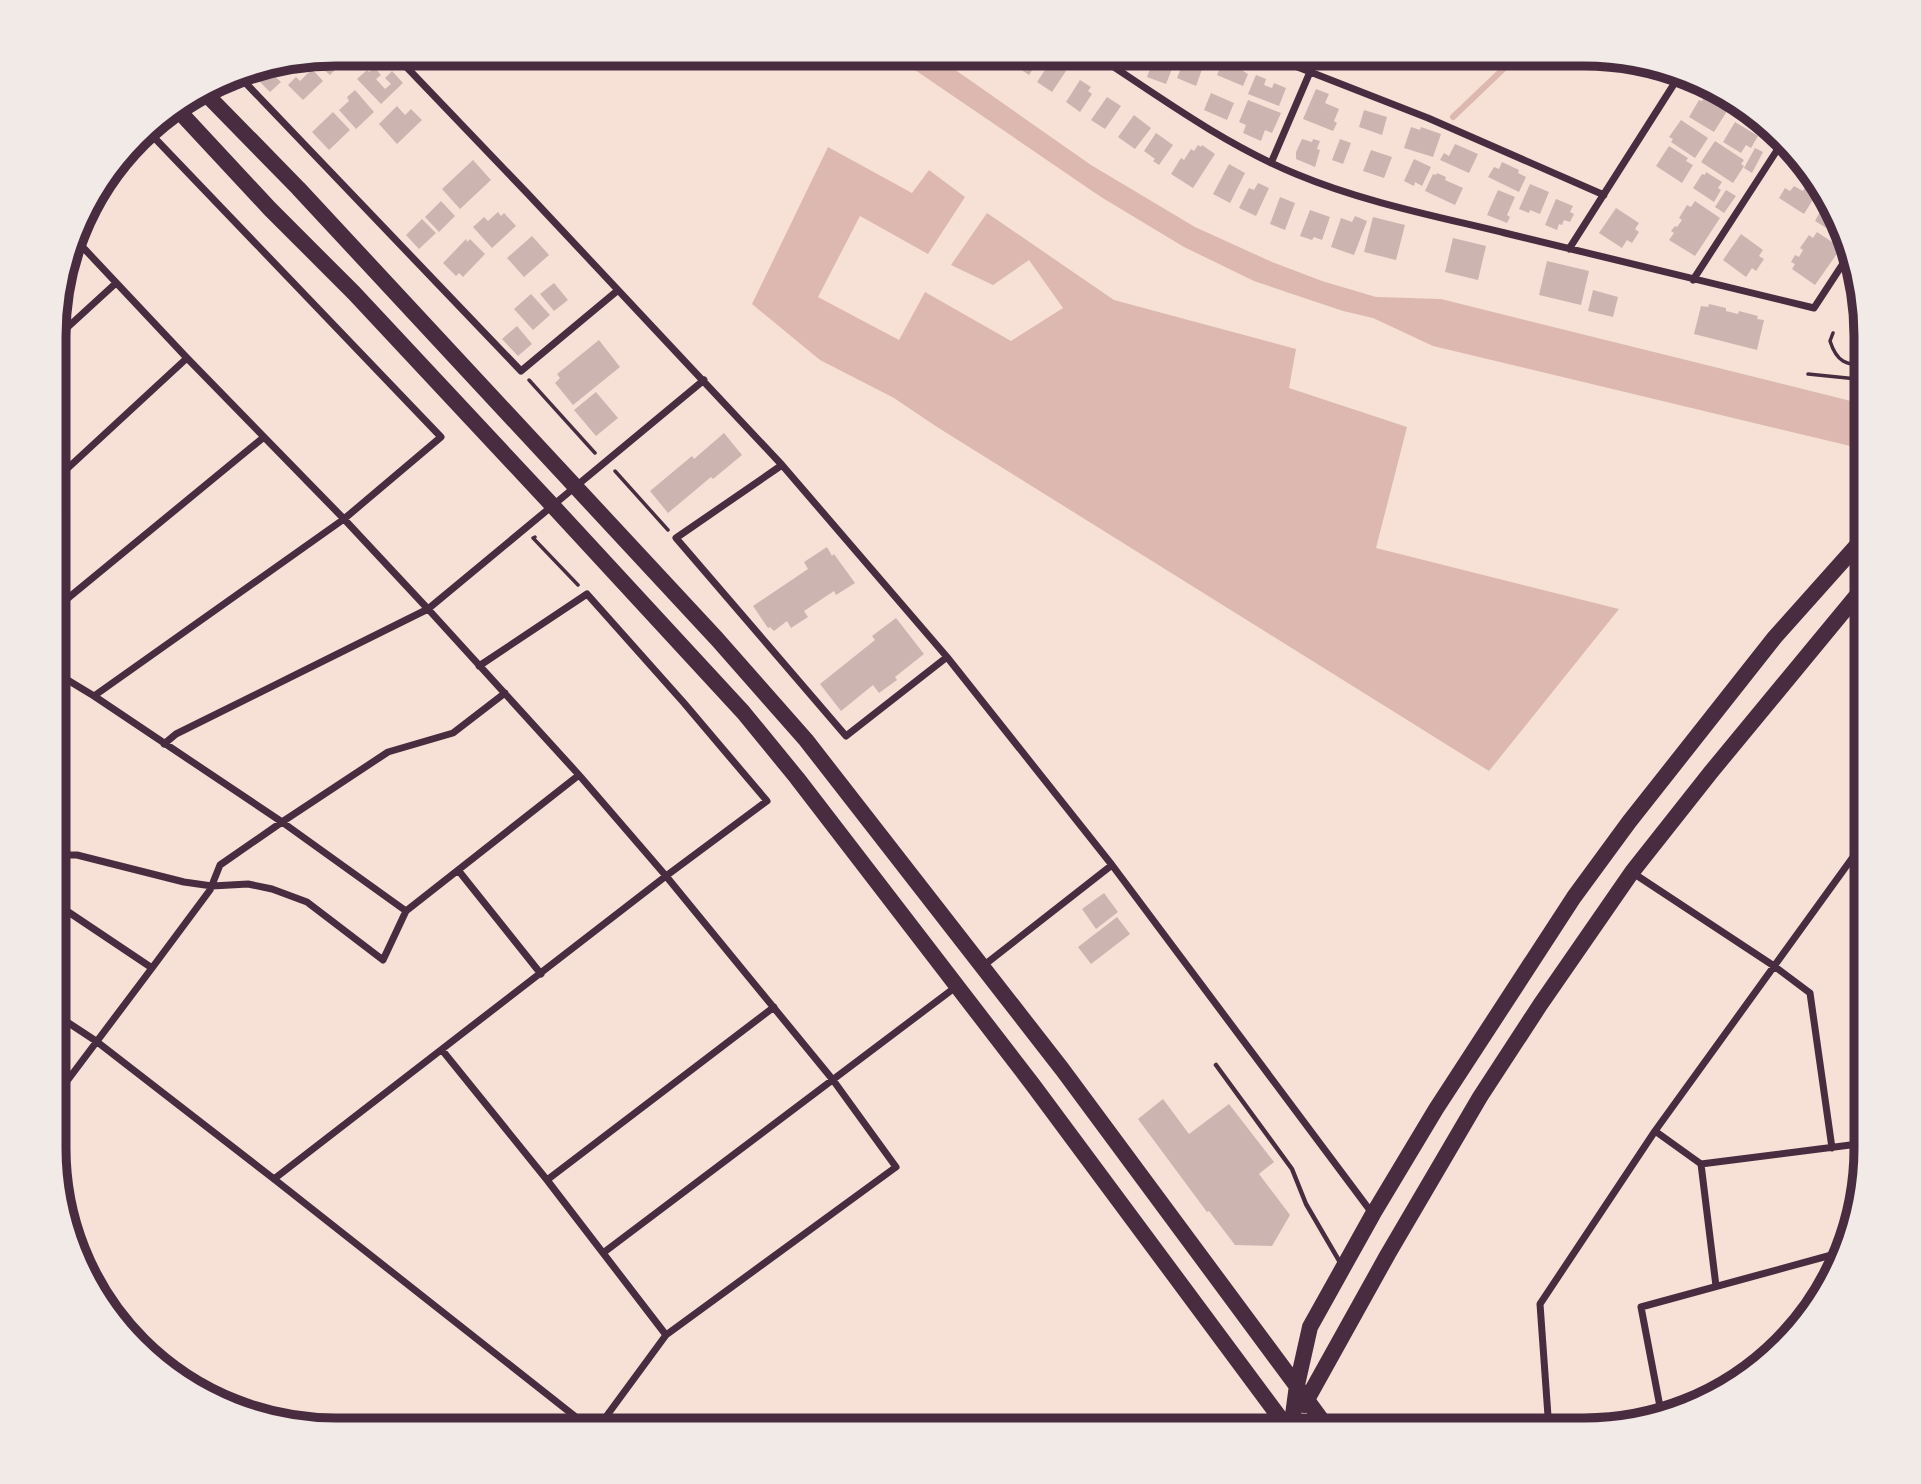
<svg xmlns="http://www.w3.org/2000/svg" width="1921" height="1484" viewBox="0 0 1921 1484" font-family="'PT Sans',sans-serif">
  <rect width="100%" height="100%" fill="#f7e1d7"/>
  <!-- water -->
  <path fill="#dcb8b0" d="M893 55H934L1091 165 1195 227 1272 262 1322 281 1376 297 1441 299 1867 405V450L1433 346 1373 318 1343 311 1254 281 1184 247 1101 197Z
    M828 147 912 193 929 170 965 197 928 254 860 216 818 297 899 340 925 292 1011 341 1063 308 1029 260 993 285 951 265 987 213 1114 300 1296 349 1289 388 1407 427 1376 548 1619 609 1489 771 937 427 894 398 820 360 752 304Z"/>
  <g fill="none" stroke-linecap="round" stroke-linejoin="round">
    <!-- stream -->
    <path stroke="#dcb8b0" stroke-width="6" d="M1453 117 1518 55"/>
  </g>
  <!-- building -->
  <path fill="#ccb4b1" d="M337 54H350L330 75 318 65 321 62 319 60 322 57Z
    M1021 55H1042L1029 75 1014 65Z
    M1124 55H1145L1141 66 1123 59Z
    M1155 55 1159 56V55H1171L1170 59 1175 61 1166 84 1147 77Z
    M1186 56 1204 64 1196 86 1177 78Z
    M1227 59 1236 63 1235 66 1248 74 1243 86 1217 75 1222 63 1225 64Z
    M297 61 279 77 271 65 282 63Z
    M1051 61 1066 71 1052 92 1037 82Z
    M265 67 281 82 270 92 255 77Z
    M374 67 381 75 376 79 385 89 391 84 385 78 392 71 403 83 381 104 357 79 367 70 369 72Z
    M312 69 323 81 303 100 288 85 296 77 300 81Z
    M1256 75 1266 79 1264 85 1272 88 1274 83 1286 88 1279 106 1248 94Z
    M1080 80 1091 87 1088 91 1092 94 1080 112 1066 102Z
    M1707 85 1733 101 1728 107 1703 90Z
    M1316 89 1329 94 1325 103 1339 109 1334 121 1337 123 1333 131 1303 119Z
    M355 90 374 112 356 129 339 110 349 101 347 97Z
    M1211 93 1234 103 1227 120 1204 110Z
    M1107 97 1121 106 1105 129 1091 120Z
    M1704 97 1727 111 1714 132 1689 117 1699 100 1702 101Z
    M1248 100 1281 113 1272 133 1265 130 1261 141 1243 133 1246 125 1239 122Z
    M397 106 405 115 411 109 422 120 397 144 379 124Z
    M1364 110 1387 117 1382 135 1359 127Z
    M333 112 350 130 329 150 312 132Z
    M1751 112 1767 122 1762 130 1746 120Z
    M1134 115 1151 128 1135 149 1118 137Z
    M1681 120 1708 138 1695 158 1671 142 1673 139 1669 137Z
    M1735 122 1758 136 1751 148 1746 145 1741 153 1723 142Z
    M1768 123 1776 132 1773 138 1763 133Z
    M1411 127 1420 130 1421 127 1441 134 1433 157 1404 148Z
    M1156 133 1173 145 1159 165 1153 161 1155 159 1144 151Z
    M1302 139 1312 142 1313 139 1320 141 1317 149 1320 150 1315 167 1296 159V152Z
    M1340 139 1351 143 1343 164 1332 160Z
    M1715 141 1744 160 1741 164 1744 166 1733 183 1701 162Z
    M1455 144 1478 154 1469 173 1440 160 1444 153 1449 156Z
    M1198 145 1201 147 1202 145 1215 154 1193 188 1171 174 1181 158 1184 160 1191 149 1194 151Z
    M1669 146 1688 158 1686 161 1693 165 1682 183 1656 166Z
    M1755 148 1763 152 1752 173 1744 168Z
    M1371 150 1392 157 1384 178 1363 171Z
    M1414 159 1431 167 1422 186 1415 182 1414 186 1404 181Z
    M473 160 491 180 460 209 442 189Z
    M1502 162 1519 170 1518 173 1526 177 1519 192 1488 177 1494 167 1499 169Z
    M1229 164 1245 173 1230 203 1213 194Z
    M1706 172 1722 182 1718 188 1721 190 1714 202 1693 188 1702 174 1705 175Z
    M1437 173 1446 177 1445 180 1463 188 1455 205 1425 191 1433 174 1436 175Z
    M1258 183 1269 188 1256 216 1239 208 1249 188 1254 190Z
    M1530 184 1549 192 1540 214 1530 210 1529 213 1519 209Z
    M1806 185 1817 193 1804 214 1779 198 1785 188 1790 191 1794 186 1803 191Z
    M1498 190 1515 197 1507 215 1510 217 1507 223 1487 215Z
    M1726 190 1736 196 1724 213 1715 207Z
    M1280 197 1295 203 1285 230 1270 224Z
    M1556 199 1573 206 1570 212 1574 214 1570 222 1564 220 1562 225 1559 224 1557 230 1545 225Z
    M441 201 455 216 439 232 425 217Z
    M1695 201 1720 218 1695 256 1669 240 1674 233 1671 231 1675 226 1677 227 1682 220 1679 218 1687 205 1691 207Z
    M1830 204 1838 212 1841 226 1836 234 1815 221 1822 208 1826 210Z
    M1616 208 1639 223 1635 229 1639 232 1632 243 1627 240 1622 248 1599 233Z
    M1310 210 1330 217 1322 240 1314 237 1312 240 1300 236Z
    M498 212 501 216 504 213 516 226 492 248 473 227 484 217 488 221Z
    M1355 216 1367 221 1354 255 1331 247 1341 218 1352 222Z
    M1373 217 1405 225 1396 260 1364 252Z
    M422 219 436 233 419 249 406 235Z
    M1817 232 1841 248 1815 285 1792 269 1795 264 1791 262 1795 255 1799 257 1803 250 1800 248 1809 235 1813 238Z
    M1741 234 1763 250 1759 256 1764 259 1756 271 1752 268 1746 277 1723 260Z
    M532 236 549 255 524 277 507 258Z
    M1453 238 1486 246 1478 280 1445 272Z
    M466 239 467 242 470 239 485 254 463 277 459 273 456 276 443 263Z
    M1547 261 1589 271 1581 305 1539 295Z
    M554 283 568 300 554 311 540 294Z
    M1593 290 1618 297 1613 317 1588 311Z
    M531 294 550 315 533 330 514 309Z
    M1709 304 1726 308V311L1738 314 1739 311 1758 316 1757 319 1764 320 1757 350 1694 334 1701 306 1708 307Z
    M517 326 532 344 518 356 502 339Z
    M599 340 620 367 573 405 555 383 560 378 557 374Z
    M596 392 618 418 596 436 574 410Z
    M724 433 742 455 713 479 711 477 668 513 650 491 692 456 694 459Z
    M827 547 832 556 834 554 855 583 836 595 834 591 804 611 808 617 791 628 787 621 774 631 770 627 768 628 753 606 808 569 804 562Z
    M896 618 924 654 895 677 897 680 879 693 873 685 841 711 820 684 875 640 872 636Z
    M1104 893 1118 912 1096 929 1082 909Z
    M1117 917 1130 934 1091 964 1078 947Z
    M1163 1099 1189 1134 1229 1104 1274 1162 1259 1174 1290 1215 1272 1246 1235 1245 1209 1211 1207 1212 1138 1119Z"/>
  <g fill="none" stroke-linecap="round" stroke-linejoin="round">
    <!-- path -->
    <path stroke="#4a2c40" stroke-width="3.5" d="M1833 333 1830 341C1837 363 1846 364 1867 367
      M1808 374 1867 380
      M529 380 595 453
      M615 471 668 530
      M535 537 533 538 578 585"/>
    <!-- service -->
    <path stroke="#4a2c40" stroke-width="4.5" d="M1216 1065 1292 1169 1306 1204 1341 1264"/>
    <!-- minor -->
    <path stroke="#4a2c40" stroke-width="7" d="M394 54 528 194 782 465 947 657 1112 865 1372 1213
      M1096 55C1161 98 1224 144 1296 174 1363 202 1435 216 1505 233 1608 259 1711 284 1814 308L1848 256
      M1267 55 1428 118 1604 195
      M237 74 521 371 617 291
      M1271 163 1310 72
      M77 241 187 358 344 519 428 609 704 380
      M1569 249 1681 73
      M1693 280 1783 141
      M57 337 116 283
      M782 465 676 538 846 736 947 657
      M56 479 187 358
      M56 608 264 437
      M56 673 94 696 344 519 441 437 146 129
      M94 696 282 822 388 752 453 733 505 693
      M164 744 176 734 428 609 579 775 666 876 833 1080 896 1167 666 1335 597 1429
      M56 855H77L184 882 212 886 248 884 272 889 307 902 383 960 406 911 579 775
      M1853 857 1866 868
      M458 870 541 974
      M1633 873 1774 966 1810 993 1832 1148
      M983 966 1112 865
      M152 968 210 890 220 865 282 822 406 911
      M55 1014 96 1041 274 1179 591 1429
      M442 1050 547 1180 666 1335
      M55 1097 152 968 55 903
      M1655 1131 1701 1164
      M274 1179 666 876 767 801 684 703 587 594 479 666
      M547 1180 774 1007
      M603 1253 957 986
      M1716 1286 1701 1164 1866 1143
      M1661 1412 1641 1307 1846 1251
      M1549 1430 1540 1304 1655 1131 1866 839"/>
    <!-- primary -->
    <path stroke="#4a2c40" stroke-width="16" d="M1307 1400 1329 1430"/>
    <!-- trunk -->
    <path stroke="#4a2c40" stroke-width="16" d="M205 93 298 188 717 639 806 740 1062 1069 1307 1400
      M177 109 270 209 354 293 552 505 743 712 797 778 1033 1085 1289 1430
      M1304 1405 1388 1254 1480 1097 1540 1005 1632 872 1711 772 1867 583
      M1291 1430 1297 1385 1310 1327 1373 1214 1436 1109 1574 897 1629 822 1775 637 1867 534"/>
  </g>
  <!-- crop -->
  <path d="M0 0H1921V1484H0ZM336 66H1584A270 270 0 0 1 1854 336V1148A270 270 0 0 1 1584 1418H336A270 270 0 0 1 66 1148V336A270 270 0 0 1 336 66Z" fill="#f1eae7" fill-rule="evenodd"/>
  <path fill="none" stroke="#4a2c40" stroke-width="9" d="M336 66H1584A270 270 0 0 1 1854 336V1148A270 270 0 0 1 1584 1418H336A270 270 0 0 1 66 1148V336A270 270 0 0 1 336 66Z"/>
</svg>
